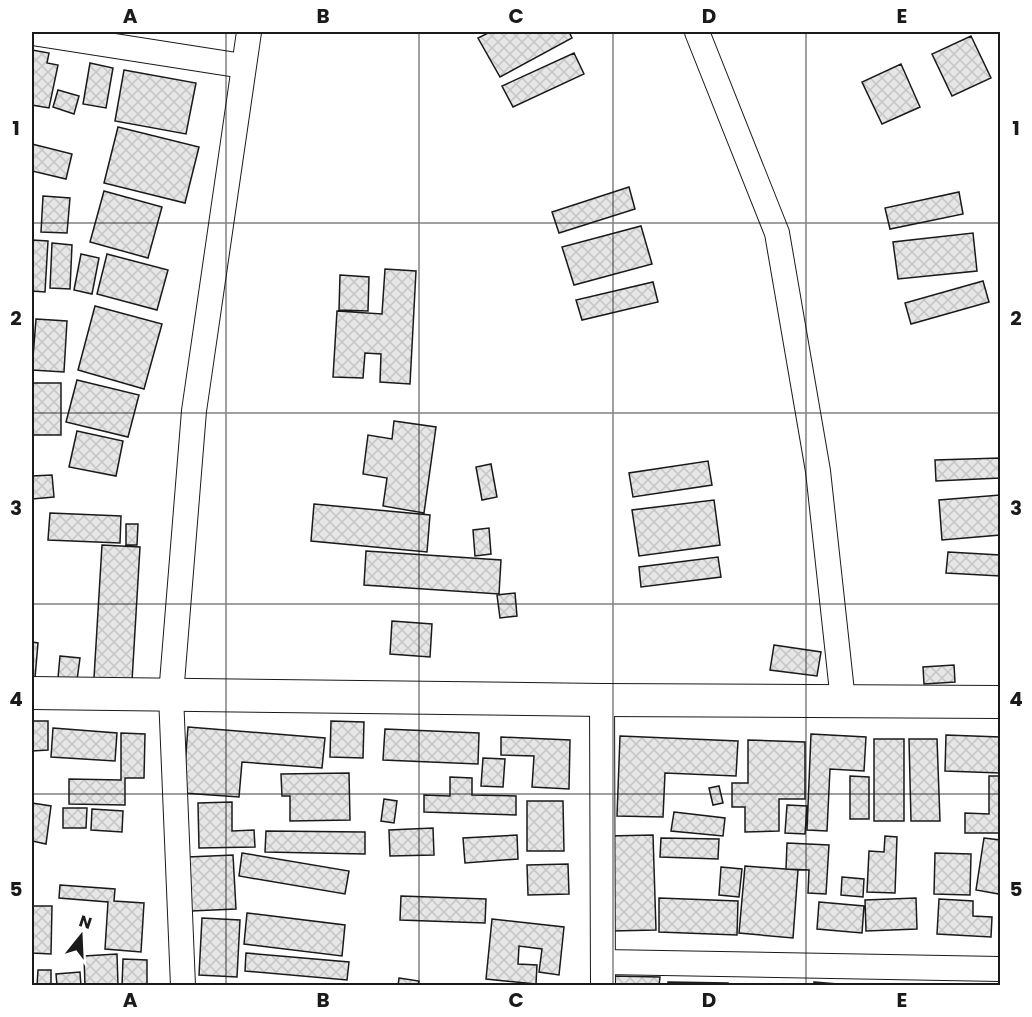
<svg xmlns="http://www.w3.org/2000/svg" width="1032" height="1017" viewBox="0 0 1032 1017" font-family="Poppins,sans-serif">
  <defs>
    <pattern id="building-cross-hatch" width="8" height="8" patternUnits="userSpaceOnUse" patternTransform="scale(1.5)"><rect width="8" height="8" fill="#e6e6e6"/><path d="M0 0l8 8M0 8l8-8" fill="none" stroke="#c5c5c5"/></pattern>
  </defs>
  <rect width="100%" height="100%" fill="#fff"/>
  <!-- building -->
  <path fill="url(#building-cross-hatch)" stroke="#1a1a1a" stroke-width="1.5" d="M490 32H569L572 38 500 77 478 38Z
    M971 36 991 78 952 96 932 54Z
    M32 50 49 53 47 63 58 65 49 108 32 105Z
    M574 53 584 74 513 107 502 86Z
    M90 63 113 68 106 108 83 104Z
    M901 64 920 107 882 124 862 82Z
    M124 70 196 83 186 134 115 121Z
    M58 90 79 96 74 114 53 107Z
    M118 127 199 147 185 203 104 183Z
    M32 144 72 154 66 179 32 171Z
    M629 187 635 209 559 233 552 212Z
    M104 191 162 207 148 258 90 242Z
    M959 192 963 214 890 229 885 208Z
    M43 196 70 198 67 233 41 232Z
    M641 226 652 264 574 285 562 247Z
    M973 233 977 271 898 279 893 242Z
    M32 240 48 241 45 292 32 291Z
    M52 243 72 245 70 289 50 288Z
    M81 254 99 258 92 294 74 290Z
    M107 254 168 270 157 310 97 294Z
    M385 269 416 271 410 384 380 382 381 354 365 353 363 378 333 377 337 311 382 314Z
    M340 275 369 277 368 311 339 310Z
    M983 281 989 302 911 324 905 303Z
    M653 282 658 302 582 320 576 300Z
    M95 306 162 324 144 389 78 370Z
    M36 319 67 321 64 372 32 370Z
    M77 380 139 395 128 437 66 422Z
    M32 383H61V435H32Z
    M394 421 436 427 424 513 383 506 387 478 363 474 368 435 392 439Z
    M77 431 123 441 116 476 69 467Z
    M1000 458V478L936 481 935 460Z
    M708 461 712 485 633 497 629 473Z
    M491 464 497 497 482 500 476 467Z
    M52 475 54 497 32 499V476Z
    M1000 495V535L942 540 939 500Z
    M714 500 720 545 639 556 632 510Z
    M314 504 430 515 427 552 311 541Z
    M50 513 121 516 120 543 48 540Z
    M126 524H138L137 545H126Z
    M489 528 491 554 475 556 473 530Z
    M102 545 140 547 132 681 94 678Z
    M366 551 501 560 499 594 364 585Z
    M948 552 1000 555V576L946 573Z
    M718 557 721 577 641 587 639 567Z
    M515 593 517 616 500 618 497 595Z
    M392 621 432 624 430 657 390 654Z
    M32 642 38 643 35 678H32Z
    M774 645 821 652 817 676 770 670Z
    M60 656 80 658 77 680 58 678Z
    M954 665 955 682 924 684 923 667Z
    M32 721H48V750L32 751Z
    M331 721 364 722 363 758 330 757Z
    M188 727 325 738 322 768 242 762 239 797 183 793Z
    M53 728 117 733 115 761 51 757Z
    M385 729 479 733 478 764 383 760Z
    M121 733 145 734 144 778H125V805L69 804V779L121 780Z
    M811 734 866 737 864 771 830 769 827 831 807 830Z
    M946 735 1000 737V773L945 771Z
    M620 736 738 741 736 776 665 773 663 817 617 816Z
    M501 737 570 740 569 789 532 787 534 756 501 755Z
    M874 739H904V821H874Z
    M909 739H937L940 821H911Z
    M748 740 805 742V799H779V831L745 832V807H732V783H748Z
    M483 758 505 759 503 787 481 786Z
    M349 773 350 820 290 821V796H282L281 774Z
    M850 776 869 777V819H850Z
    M989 776H1000V833H965V813L989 814Z
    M450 777 472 778V795L516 796V815L424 812V795L450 796Z
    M719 786 723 803 713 805 709 788Z
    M384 799 397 801 394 823 381 821Z
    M527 801H563L564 851H527Z
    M232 802V831L254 830 255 847 199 848 198 803Z
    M32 803 51 806 46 844 32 841Z
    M787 805 807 806 805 834 785 833Z
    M63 808H87L86 828H63Z
    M92 809 123 811 122 832 91 830Z
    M674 812 725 818 723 836 671 831Z
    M433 828 434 855 390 856 389 830Z
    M266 831 365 832V854L265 852Z
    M517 835 518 859 465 863 463 838Z
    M653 835 656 930 611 931 608 836Z
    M885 836 897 837 895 893 867 892 869 851 884 852Z
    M661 838 719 839 718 859 660 857Z
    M984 838 1000 840 999 894 976 890Z
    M787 843 829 845 826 894 808 893 809 870 786 869Z
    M242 853 349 871 345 894 239 876Z
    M935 853 971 854 970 895 934 894Z
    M233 855 236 909 191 911 188 857Z
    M568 864 569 894 528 895 527 865Z
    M745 866 798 870 793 938 739 933Z
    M721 867 742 869 739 897 719 895Z
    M842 877 864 879 863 897 841 895Z
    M60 885 115 889 114 901 144 903 141 952 105 949 108 902 59 898Z
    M401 896 486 899 485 923 400 920Z
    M659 898 738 901 737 935 659 932Z
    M916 898 917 929 866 931 865 900Z
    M939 899 973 901V916L992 917 991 937 937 934Z
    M819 902 864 906 862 933 817 929Z
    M32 906H52L51 954 32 953Z
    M247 913 345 925 342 956 244 944Z
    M202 918 240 920 237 977 199 975Z
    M492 919 564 927 559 975 539 972 542 949 519 946 518 964 537 965 536 984 486 979Z
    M246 953 349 962 347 980 245 971Z
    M117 954 118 985 85 986 84 956Z
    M123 959 147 960V986H122Z
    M38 970H51V986H37Z
    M80 972 81 986H57L56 974Z
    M612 976 660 977 659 986H612Z
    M399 978 419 981 418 986H398Z
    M668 982 728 983V986H668Z
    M814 982 862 986H814Z"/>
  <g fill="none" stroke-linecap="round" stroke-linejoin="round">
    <defs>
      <path id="minor" d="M697 32 777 233 818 471 843 701
        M32 33 243 66
        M602 700 603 986
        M604 962 1000 969
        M183 986 171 695 194 411 249 32"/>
      <path id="tertiary" d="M32 693 602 700 1000 702"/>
    </defs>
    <!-- minor casing -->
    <use href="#minor" stroke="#1a1a1a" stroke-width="26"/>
    <!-- tertiary casing -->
    <use href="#tertiary" stroke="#1a1a1a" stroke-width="34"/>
    <!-- minor -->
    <use href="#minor" stroke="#fff" stroke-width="24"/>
    <!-- tertiary -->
    <use href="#tertiary" stroke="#fff" stroke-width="32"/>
  </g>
  <!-- grid -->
  <path fill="none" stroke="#1a1a1a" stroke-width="1.5" stroke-opacity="0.55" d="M226 32V986M419 32V986M613 32V986M806 32V986M32 223H1000M32 413H1000M32 604H1000M32 794H1000"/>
  <!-- border -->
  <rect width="1032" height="1017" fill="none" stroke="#ffffff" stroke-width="66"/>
  <!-- north arrow -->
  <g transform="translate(81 936) rotate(18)" stroke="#ffffff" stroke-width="4.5" paint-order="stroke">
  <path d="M0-4.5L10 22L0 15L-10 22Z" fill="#1a1a1a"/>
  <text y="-9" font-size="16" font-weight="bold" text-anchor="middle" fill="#1a1a1a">N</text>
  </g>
  <rect x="33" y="33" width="966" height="951" fill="none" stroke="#1a1a1a" stroke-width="2"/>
  <g font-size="20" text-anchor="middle" font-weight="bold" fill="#1a1a1a">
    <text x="130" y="23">A</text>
    <text x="323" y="23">B</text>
    <text x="516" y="23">C</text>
    <text x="709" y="23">D</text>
    <text x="902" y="23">E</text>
    <text x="16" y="135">1</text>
    <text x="1016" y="135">1</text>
    <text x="16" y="325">2</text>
    <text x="1016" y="325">2</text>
    <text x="16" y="515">3</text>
    <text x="1016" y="515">3</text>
    <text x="16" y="706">4</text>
    <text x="1016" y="706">4</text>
    <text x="16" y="896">5</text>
    <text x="1016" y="896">5</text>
    <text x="130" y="1007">A</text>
    <text x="323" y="1007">B</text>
    <text x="516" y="1007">C</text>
    <text x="709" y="1007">D</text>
    <text x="902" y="1007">E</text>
  </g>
</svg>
